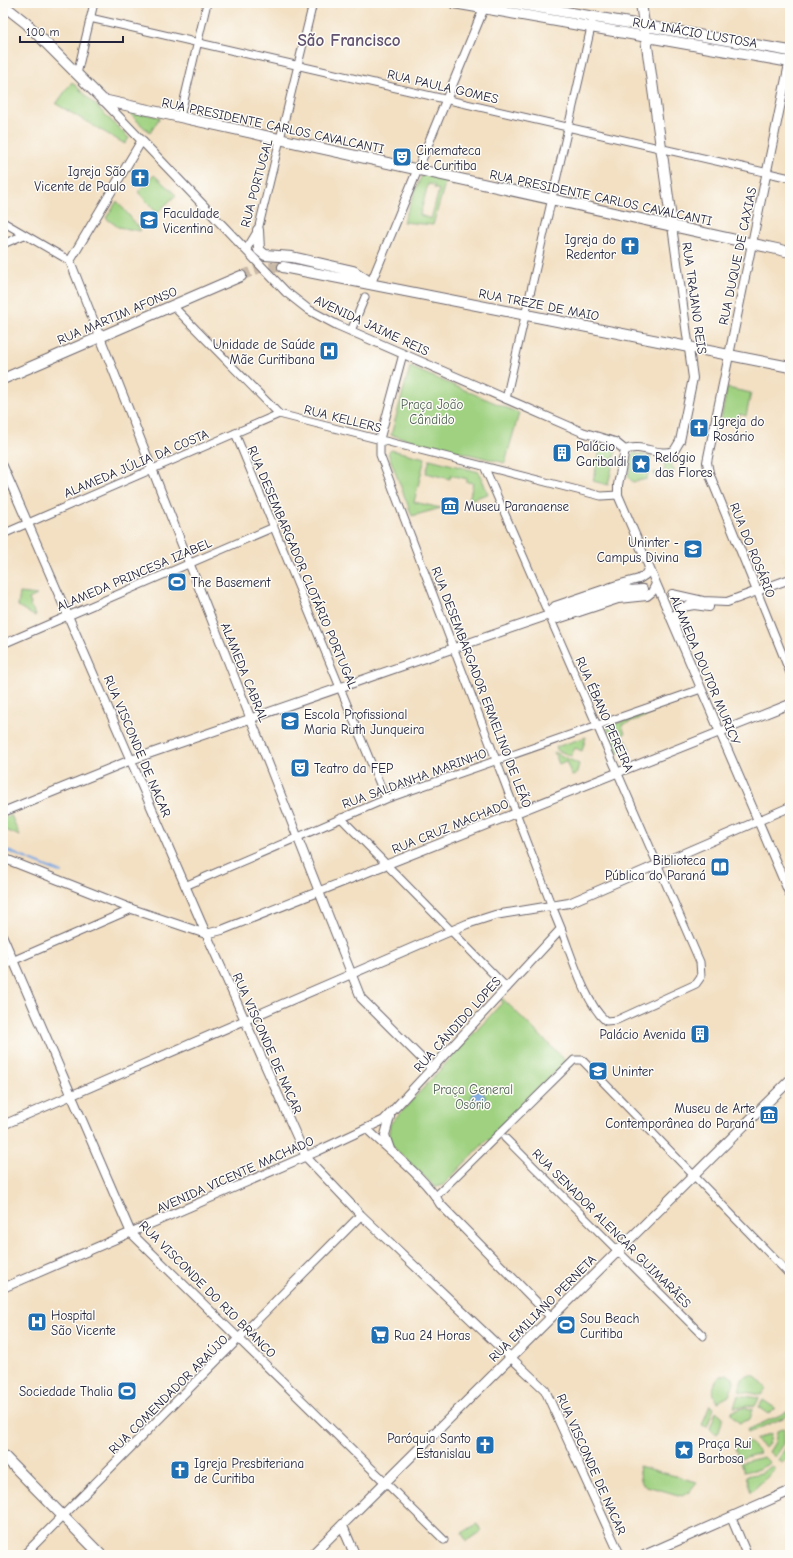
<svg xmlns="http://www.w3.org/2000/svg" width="793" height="1558" viewBox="0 0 793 1558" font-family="'Comic Neue',sans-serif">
  <rect width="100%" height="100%" fill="#fdfcf7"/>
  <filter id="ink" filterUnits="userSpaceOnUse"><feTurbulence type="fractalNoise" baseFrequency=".025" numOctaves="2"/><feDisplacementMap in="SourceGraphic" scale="8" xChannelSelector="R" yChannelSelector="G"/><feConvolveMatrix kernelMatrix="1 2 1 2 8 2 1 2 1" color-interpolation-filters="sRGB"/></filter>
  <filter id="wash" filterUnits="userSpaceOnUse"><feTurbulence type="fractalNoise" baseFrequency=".012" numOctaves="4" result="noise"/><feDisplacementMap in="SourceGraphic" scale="16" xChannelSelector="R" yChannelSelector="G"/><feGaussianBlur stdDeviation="0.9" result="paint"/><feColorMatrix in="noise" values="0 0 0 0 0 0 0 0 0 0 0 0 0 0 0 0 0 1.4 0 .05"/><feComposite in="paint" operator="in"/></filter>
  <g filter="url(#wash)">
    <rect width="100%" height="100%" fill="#f3e0c3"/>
    <!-- green -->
    <path fill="#9fd180" stroke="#607a5e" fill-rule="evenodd" d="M72 82 129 138 125 144 56 104Z
      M131 111 160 117 150 133 130 114Z
      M154 175 176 195 157 213 138 192Z
      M424 175 446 180 433 225 403 222 421 177ZM428 184 434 185V188L439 190 431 219 420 215Z
      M117 201 141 230 140 231 118 227 106 218Z
      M410 367 519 413 505 463 391 435Z
      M727 388 751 393 746 416 740 414 736 423 721 419Z
      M601 446 616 450 608 485 593 481Z
      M391 450 425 458 414 502 441 508 412 516 388 453Z
      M633 453 651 457 647 479 633 482 628 477Z
      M657 458 673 459V463L670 466 674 469V472L654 476V472L664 473 665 463 657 462Z
      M430 459 479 472 488 494 469 500 473 483 467 482V479L451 475 450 479 426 473Z
      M20 593 37 595 29 599 31 604 30 605 36 615 34 616 18 606Z
      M650 711 652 714 622 725 625 734 622 735 624 739H626L630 748 617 753 607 727Z
      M586 737 582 751 575 748 571 756 557 750 556 747Z
      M554 752 579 764 576 775 572 776 566 761 559 764Z
      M11 815 20 836 3 829V818Z
      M501 997 566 1061 511 1115 513 1117 490 1140H487L443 1185 435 1187 388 1142 390 1124 502 1003Z
      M727 1374 733 1378 734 1382 729 1396 718 1402C709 1393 714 1376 727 1374Z
      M750 1375 755 1376 766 1388 761 1395 739 1391 742 1379Z
      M738 1395 759 1398 755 1406 734 1407Z
      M763 1400 775 1408 769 1414 759 1407Z
      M710 1405 714 1408 707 1427 702 1425Z
      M743 1408 753 1409 750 1419 739 1423 731 1414 733 1411Z
      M716 1411 723 1417 719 1432 715 1434 710 1429Z
      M789 1411 790 1415 748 1433 747 1430Z
      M790 1425V1456L782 1463 778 1460 788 1444 787 1426Z
      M784 1428V1444L775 1457 769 1452 775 1442 777 1431Z
      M771 1433 770 1441 765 1448 755 1440Z
      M749 1442 760 1453 739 1459 735 1448Z
      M764 1457 770 1463 759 1469 744 1472 740 1463Z
      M639 1466 697 1482 689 1492 682 1496 643 1485 641 1480Z
      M772 1466 776 1469 751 1492 746 1476 761 1473Z
      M477 1524 481 1532 466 1541 462 1533Z"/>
    <!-- water -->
    <path fill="#7aa8e3" stroke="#4e658f" d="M471 1098a7 7 0 1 1 14 0a7 7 0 1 1-14 0Z"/>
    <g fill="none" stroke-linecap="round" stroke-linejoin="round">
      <!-- stream -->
      <path stroke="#7aa8e3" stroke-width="2" d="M3 849 62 873"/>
    </g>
  </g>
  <g filter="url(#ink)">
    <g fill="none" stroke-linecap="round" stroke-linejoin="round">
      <!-- primary-tunnel -->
      <path stroke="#c9baa8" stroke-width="10" stroke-dasharray="10 5" stroke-linecap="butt" d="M241 276 260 268 283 267"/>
      <defs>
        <path id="minor" d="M90 18 790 178
          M77 74 94 3
          M180 117 207 3
          M3 222 70 261
          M3 244 24 235
          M246 250 258 230 313 3
          M172 305 279 414 601 496 618 495
          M351 331 365 297
          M403 354 380 439V455L552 907
          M506 399 592 23
          M235 433 386 799
          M484 466 700 962 701 977 696 984 617 1020 606 1021C586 1005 571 954 561 929
          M3 534 279 414
          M757 591 790 673
          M3 644 274 527
          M341 818 507 988
          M783 879 790 872
          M185 886 386 799 701 689
          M3 965 132 909
          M505 1138 703 1336
          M436 1196 571 1063 574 1060H582L790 1275
          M385 1482 444 1540"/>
        <path id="tertiary" d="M103 100 286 292 309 310 337 325 582 432 615 442 625 450
          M142 140 70 261 361 998 432 1069
          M371 283 486 3
          M625 450 618 485V495L790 895
          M625 450C642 443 657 457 674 451L680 441 693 378 672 226
          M3 466 201 922 306 1157 361 1215 545 1390 620 1555
          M757 591 709 473 707 462 790 59
          M672 594 703 601 727 602 790 579
          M549 615 558 619 618 599 647 596 652 592 656 584
          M549 615 555 606 617 585 639 579 645 575 649 568
          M675 625V615L683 607 694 605 709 607
          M3 812 131 760 610 594 628 590 643 589
          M3 858 132 909 206 934
          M206 934 222 930 790 704
          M3 937 131 1233 385 1482
          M390 1117 385 1135 390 1149
          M3 1125 467 924 495 915 569 903 790 807
          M367 1129C387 1149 427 1179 440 1204L551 1317
          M3 1288 318 1151 384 1120 561 929 552 907
          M731 1517 747 1555
          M24 1555 361 1215"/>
        <path id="secondary" d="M342 1525 355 1555
          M312 1555 790 1080
          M645 1555 790 1491"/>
        <path id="primary" d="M454 3 790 62
          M514 3 790 51
          M641 3 672 226
          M3 5 26 23 103 100 790 252
          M258 230 259 250 265 255 292 257 353 271 368 281
          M283 267 790 367
          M3 379 241 276
          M3 1455 101 1555"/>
      </defs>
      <!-- minor casing -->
      <use href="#minor" stroke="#6b646b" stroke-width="9"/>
      <!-- tertiary casing -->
      <use href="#tertiary" stroke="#6b646b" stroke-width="10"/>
      <!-- secondary casing -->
      <use href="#secondary" stroke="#6b646b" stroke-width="11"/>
      <!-- primary casing -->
      <use href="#primary" stroke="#6b646b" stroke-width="12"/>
      <!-- minor -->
      <use href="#minor" stroke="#fff" stroke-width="7"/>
      <!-- tertiary -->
      <use href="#tertiary" stroke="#fff" stroke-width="8"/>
      <!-- secondary -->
      <use href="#secondary" stroke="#fff" stroke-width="9"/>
      <!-- primary -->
      <use href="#primary" stroke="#fff" stroke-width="10"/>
    </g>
  </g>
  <!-- icons -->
  <defs>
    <symbol id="theatre-square" viewBox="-11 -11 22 22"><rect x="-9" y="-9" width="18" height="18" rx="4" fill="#1f6fb2" stroke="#fdfcf7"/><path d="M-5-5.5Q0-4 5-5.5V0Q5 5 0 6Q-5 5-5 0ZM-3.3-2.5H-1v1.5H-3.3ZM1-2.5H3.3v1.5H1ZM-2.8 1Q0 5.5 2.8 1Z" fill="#fff"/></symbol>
    <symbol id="church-square" viewBox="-11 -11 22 22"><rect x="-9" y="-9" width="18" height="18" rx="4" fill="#1f6fb2" stroke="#fdfcf7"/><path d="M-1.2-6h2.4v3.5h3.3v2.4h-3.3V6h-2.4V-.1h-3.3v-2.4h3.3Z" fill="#fff"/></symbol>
    <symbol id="university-square" viewBox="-11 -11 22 22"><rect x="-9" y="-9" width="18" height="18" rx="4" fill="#1f6fb2" stroke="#fdfcf7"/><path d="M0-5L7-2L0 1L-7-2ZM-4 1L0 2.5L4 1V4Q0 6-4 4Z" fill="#fff"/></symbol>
    <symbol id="hospital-square" viewBox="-11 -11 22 22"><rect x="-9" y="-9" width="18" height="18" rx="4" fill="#1f6fb2" stroke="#fdfcf7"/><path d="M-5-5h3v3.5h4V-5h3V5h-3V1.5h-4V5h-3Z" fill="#fff"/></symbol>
    <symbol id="building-square" viewBox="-11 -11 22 22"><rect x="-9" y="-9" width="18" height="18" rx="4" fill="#1f6fb2" stroke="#fdfcf7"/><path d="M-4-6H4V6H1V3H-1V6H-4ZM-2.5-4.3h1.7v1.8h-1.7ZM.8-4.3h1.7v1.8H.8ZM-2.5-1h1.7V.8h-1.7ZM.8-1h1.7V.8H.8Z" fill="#fff"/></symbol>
    <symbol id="sight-square" viewBox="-11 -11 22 22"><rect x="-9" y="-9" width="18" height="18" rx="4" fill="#1f6fb2" stroke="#fdfcf7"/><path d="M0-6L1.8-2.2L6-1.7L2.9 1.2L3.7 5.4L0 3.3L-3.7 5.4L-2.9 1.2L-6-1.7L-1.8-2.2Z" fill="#fff"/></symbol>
    <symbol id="museum-square" viewBox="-11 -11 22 22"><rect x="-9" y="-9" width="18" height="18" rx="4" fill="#1f6fb2" stroke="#fdfcf7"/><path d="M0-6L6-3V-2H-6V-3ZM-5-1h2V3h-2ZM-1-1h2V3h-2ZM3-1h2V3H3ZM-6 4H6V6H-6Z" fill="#fff"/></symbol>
    <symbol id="stadium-square" viewBox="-11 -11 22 22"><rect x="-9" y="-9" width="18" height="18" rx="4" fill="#1f6fb2" stroke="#fdfcf7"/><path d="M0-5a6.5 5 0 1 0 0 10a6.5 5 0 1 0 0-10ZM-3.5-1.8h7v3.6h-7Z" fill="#fff"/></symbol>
    <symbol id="library-square" viewBox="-11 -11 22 22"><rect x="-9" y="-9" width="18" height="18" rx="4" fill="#1f6fb2" stroke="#fdfcf7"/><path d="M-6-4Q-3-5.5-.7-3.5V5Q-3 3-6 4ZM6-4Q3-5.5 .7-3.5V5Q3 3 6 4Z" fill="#fff"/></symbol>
    <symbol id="supermarket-square" viewBox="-11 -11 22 22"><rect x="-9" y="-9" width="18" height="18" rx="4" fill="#1f6fb2" stroke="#fdfcf7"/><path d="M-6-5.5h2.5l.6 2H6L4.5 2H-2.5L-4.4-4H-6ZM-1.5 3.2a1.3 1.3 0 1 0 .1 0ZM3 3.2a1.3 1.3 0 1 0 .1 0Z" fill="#fff"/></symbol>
  </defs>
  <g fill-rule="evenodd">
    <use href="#theatre-square" x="391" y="146" width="22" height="22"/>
    <use href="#church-square" x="129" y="167" width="22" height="22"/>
    <use href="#university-square" x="138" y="209" width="22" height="22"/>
    <use href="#church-square" x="619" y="235" width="22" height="22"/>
    <use href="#hospital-square" x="318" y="340" width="22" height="22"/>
    <use href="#church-square" x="688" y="417" width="22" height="22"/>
    <use href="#building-square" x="551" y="442" width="22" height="22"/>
    <use href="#sight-square" x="630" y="453" width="22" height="22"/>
    <use href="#museum-square" x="439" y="495" width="22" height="22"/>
    <use href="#university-square" x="682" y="538" width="22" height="22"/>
    <use href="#stadium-square" x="166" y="571" width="22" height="22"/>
    <use href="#university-square" x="279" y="710" width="22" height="22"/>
    <use href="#theatre-square" x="289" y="757" width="22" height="22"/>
    <use href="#library-square" x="709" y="856" width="22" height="22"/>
    <use href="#building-square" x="689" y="1023" width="22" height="22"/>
    <use href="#university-square" x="587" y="1060" width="22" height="22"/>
    <use href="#museum-square" x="758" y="1104" width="22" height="22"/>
    <use href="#hospital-square" x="26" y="1311" width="22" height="22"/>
    <use href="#stadium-square" x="555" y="1314" width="22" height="22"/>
    <use href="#supermarket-square" x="369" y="1324" width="22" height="22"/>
    <use href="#stadium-square" x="116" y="1380" width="22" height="22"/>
    <use href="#church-square" x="474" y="1434" width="22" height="22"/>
    <use href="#sight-square" x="673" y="1439" width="22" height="22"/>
    <use href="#church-square" x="169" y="1459" width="22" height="22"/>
  </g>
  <g text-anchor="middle" stroke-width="3" stroke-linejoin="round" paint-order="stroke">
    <!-- street labels -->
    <g font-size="13" fill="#22223b" stroke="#fdfcf7">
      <text transform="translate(695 32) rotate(10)" y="5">RUA INÁCIO LUSTOSA</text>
      <text transform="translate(443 86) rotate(13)" y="5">RUA PAULA GOMES</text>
      <text transform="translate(273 125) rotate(12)" y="5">RUA PRESIDENTE CARLOS CAVALCANTI</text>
      <text transform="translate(256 183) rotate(-75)" y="5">RUA PORTUGAL</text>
      <text transform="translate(601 197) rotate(12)" y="5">RUA PRESIDENTE CARLOS CAVALCANTI</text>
      <text transform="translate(737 256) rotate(-78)" y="5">RUA DUQUE DE CAXIAS</text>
      <text transform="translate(695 298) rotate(82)" y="5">RUA TRAJANO REIS</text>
      <text transform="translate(539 304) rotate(11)" y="5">RUA TREZE DE MAIO</text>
      <text transform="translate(117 315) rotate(-23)" y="5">RUA MARTIM AFONSO</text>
      <text transform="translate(372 325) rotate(25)" y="5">AVENIDA JAIME REIS</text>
      <text transform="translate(343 418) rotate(14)" y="5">RUA KELLERS</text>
      <text transform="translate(136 463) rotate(-23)" y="5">ALAMEDA JÚLIA DA COSTA</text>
      <text transform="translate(753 550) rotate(68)" y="5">RUA DO ROSÁRIO</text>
      <text transform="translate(303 567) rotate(67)" y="5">RUA DESEMBARGADOR CLOTÁRIO PORTUGAL</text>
      <text transform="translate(134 574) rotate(-23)" y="5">ALAMEDA PRINCESA IZABEL</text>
      <text transform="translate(706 670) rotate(67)" y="5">ALAMEDA DOUTOR MURICY</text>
      <text transform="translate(245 672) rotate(68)" y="5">ALAMEDA CABRAL</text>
      <text transform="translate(482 687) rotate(69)" y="5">RUA DESEMBARGADOR ERMELINO DE LEÃO</text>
      <text transform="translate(605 714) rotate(66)" y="5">RUA ÉBANO PEREIRA</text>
      <text transform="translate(138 746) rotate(67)" y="5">RUA VISCONDE DE NACAR</text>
      <text transform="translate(414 778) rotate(-20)" y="5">RUA SALDANHA MARINHO</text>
      <text transform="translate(450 826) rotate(-22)" y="5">RUA CRUZ MACHADO</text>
      <text transform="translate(457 1024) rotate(-48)" y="5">RUA CÂNDIDO LOPES</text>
      <text transform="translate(268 1043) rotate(66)" y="5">RUA VISCONDE DE NACAR</text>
      <text transform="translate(235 1174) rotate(-24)" y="5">AVENIDA VICENTE MACHADO</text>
      <text transform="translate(612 1228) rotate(45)" y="5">RUA SENADOR ALENCAR GUIMARÃES</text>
      <text transform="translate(208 1289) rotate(45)" y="5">RUA VISCONDE DO RIO BRANCO</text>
      <text transform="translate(542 1308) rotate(-45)" y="5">RUA EMILIANO PERNETA</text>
      <text transform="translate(168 1394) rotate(-45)" y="5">RUA COMENDADOR ARAÚJO</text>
      <text transform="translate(592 1464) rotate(66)" y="5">RUA VISCONDE DE NACAR</text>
    </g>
    <!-- poi labels -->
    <g font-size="13" fill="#22223b" stroke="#fdfcf7" text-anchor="start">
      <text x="416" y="155">Cinemateca<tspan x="416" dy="15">de Curitiba</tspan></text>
      <text x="126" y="176" text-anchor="end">Igreja São<tspan x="126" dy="15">Vicente de Paulo</tspan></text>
      <text x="163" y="218">Faculdade<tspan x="163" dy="15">Vicentina</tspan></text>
      <text x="616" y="244" text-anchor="end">Igreja do<tspan x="616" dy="15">Redentor</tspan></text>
      <text x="315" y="349" text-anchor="end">Unidade de Saúde<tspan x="315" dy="15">Mãe Curitibana</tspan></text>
      <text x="713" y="426">Igreja do<tspan x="713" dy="15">Rosário</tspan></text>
      <text x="576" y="451">Palácio<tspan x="576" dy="15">Garibaldi</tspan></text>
      <text x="655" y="462">Relógio<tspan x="655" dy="15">das Flores</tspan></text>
      <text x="464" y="511">Museu Paranaense</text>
      <text x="679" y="547" text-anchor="end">Uninter -<tspan x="679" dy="15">Campus Divina</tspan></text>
      <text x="191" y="587">The Basement</text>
      <text x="304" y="719">Escola Profissional<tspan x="304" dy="15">Maria Ruth Junqueira</tspan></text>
      <text x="314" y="773">Teatro da FEP</text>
      <text x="706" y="865" text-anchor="end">Biblioteca<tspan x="706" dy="15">Pública do Paraná</tspan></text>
      <text x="686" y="1039" text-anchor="end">Palácio Avenida</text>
      <text x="612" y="1076">Uninter</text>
      <text x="755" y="1113" text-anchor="end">Museu de Arte<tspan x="755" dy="15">Contemporânea do Paraná</tspan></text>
      <text x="51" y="1320">Hospital<tspan x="51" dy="15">São Vicente</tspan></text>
      <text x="580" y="1323">Sou Beach<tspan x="580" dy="15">Curitiba</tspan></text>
      <text x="394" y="1340">Rua 24 Horas</text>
      <text x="113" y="1396" text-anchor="end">Sociedade Thalia</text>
      <text x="471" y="1443" text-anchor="end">Paróquia Santo<tspan x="471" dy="15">Estanislau</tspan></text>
      <text x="698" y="1448">Praça Rui<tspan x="698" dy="15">Barbosa</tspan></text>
      <text x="194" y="1468">Igreja Presbiteriana<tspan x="194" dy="15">de Curitiba</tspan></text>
    </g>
    <!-- park labels -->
    <g font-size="13" fill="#4e5f53" stroke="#fdfcf7">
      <text x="432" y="409">Praça João<tspan x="432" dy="15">Cândido</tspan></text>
      <text x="473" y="1094">Praça General<tspan x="473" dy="15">Osório</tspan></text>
    </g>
    <!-- district labels -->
    <g font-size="17" font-weight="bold" fill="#625370" stroke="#fdfcf7">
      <text x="349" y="46">São Francisco</text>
    </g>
  </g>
  <!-- margin -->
  <rect width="793" height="1558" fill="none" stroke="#fdfcf7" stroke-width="16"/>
  <!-- scale -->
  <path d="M20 36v6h103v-6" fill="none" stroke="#22223b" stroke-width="2"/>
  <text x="26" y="36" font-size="12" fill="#22223b" stroke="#fdfcf7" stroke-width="3" paint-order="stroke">100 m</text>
</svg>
